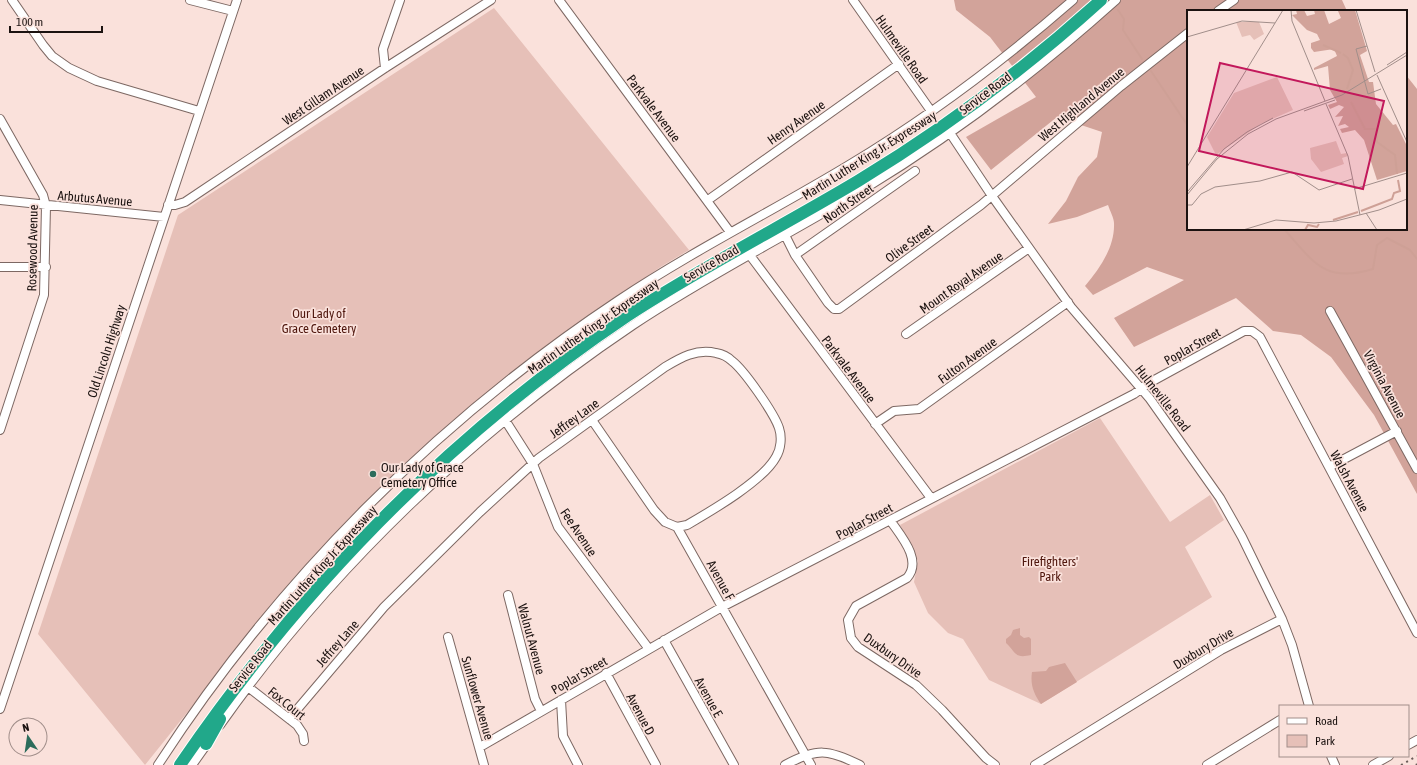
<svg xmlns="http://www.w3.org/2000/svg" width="1417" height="765" viewBox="0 0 1417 765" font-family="'Asap Condensed',sans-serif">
  <rect width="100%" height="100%" fill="#fae1db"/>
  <!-- green -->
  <path fill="#e6c0b8" d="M494 8 689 250 662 266 563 334 452 421 308 562 145 765 38 634 178 215Z
    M1100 418 1170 522 1210 495 1224 520 1185 547 1212 597 1041 704 989 680 963 639 948 633 928 613 914 582 918 561 900 525Z"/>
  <!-- forest -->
  <path fill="#d2a39a" d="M954 0H1342L1347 11H1188V229H1406V75L1417 89V494L1374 415 1331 357 1301 335 1273 331 1236 298 1134 347 1114 318 1184 280 1147 267 1093 295 1085 286C1100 268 1115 247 1114 223 1114 218 1110 211 1108 205L1077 217 1048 224 1066 201 1078 177 1097 157 1102 132 1057 117 991 170 966 137 1036 97 990 37 956 10Z
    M1020 628V635L1024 638 1029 637 1031 639V655C1014 659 1016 652 1006 643V639L1011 635 1013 630Z
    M1065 663 1077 682 1041 704C1034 694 1030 685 1032 672L1046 671 1049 667Z"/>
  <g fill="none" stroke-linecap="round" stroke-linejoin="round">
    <!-- stream -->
    <path stroke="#cea096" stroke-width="2" d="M1118 10 1124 19 1123 30 1142 59
      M1151 71 1188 126
      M1284 229C1313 261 1324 284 1373 269L1377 245 1387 238 1410 250 1417 259"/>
    <defs>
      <path id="minor" d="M12 0 43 45 52 56 69 68 97 81 199 111
        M190 0 233 11
        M559 0 730 232
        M853 0 931 111
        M1218 11 1234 0
        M385 68 383 49 400 0
        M0 119 43 195 46 206 44 295 0 430
        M950 133 992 196 1071 307 1150 399 1220 498 1242 537 1282 619 1292 645 1309 706
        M0 200 164 217
        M708 200 899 64
        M168 205H175L185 202 385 68 491 0
        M785 235 795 255 828 303 834 309H839L981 205 1121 86 1188 33
        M749 254 931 498
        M795 255 915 171
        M0 267H46
        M1330 311 1417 469
        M906 334 1029 248
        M505 420 533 464 558 527 649 649
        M592 420 654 510 665 522 677 527 811 765
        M875 424 894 411 919 409 1068 302
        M1329 467 1397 431
        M890 520C900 535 923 560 907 578L856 606 848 620 851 638 858 647 916 685 942 710 986 758 995 765
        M508 595 535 699 541 711
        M448 637 484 765
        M664 640 734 765
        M606 673 656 765
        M248 687 297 725 303 734 304 741
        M561 700 563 736 578 765
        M0 709 237 0
        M289 719 384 607 480 512 539 458 665 367C680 358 697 348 716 353 722 354 728 357 732 361 744 370 774 413 779 428 782 437 781 449 776 457 763 481 711 511 687 525L677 527
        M220 725C331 568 474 432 633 325 708 275 788 235 864 189 955 134 1038 70 1116 0
        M1408 745 1417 740
        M480 747 722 607 1134 394 1149 383 1244 331H1252L1260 337 1417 633
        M1331 756 1335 765
        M158 765C277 581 437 421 619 300 694 250 773 211 849 165 929 117 1003 61 1073 0
        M192 765 209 741
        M785 765C817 748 828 749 860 765
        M1035 765 1221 650 1282 619
        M1207 765 1280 720
        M1373 765 1389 756"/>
      <path id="highway" d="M206 744 220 719
        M180 765C300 589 450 435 627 316 702 267 781 227 858 181 944 129 1026 68 1101 0"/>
    </defs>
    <!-- minor casing -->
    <use href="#minor" stroke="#7d6863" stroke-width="10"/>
    <!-- highway casing -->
    <use href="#highway" stroke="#fff" stroke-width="14"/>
    <!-- minor -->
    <use href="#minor" stroke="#fff" stroke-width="8"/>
    <!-- highway -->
    <use href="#highway" stroke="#21a88a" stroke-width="12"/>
    <!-- rail -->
    <path stroke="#6b5c59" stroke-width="2" stroke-dasharray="2 4" stroke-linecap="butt" d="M1401 765 1417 756
      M1416 765 1417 764"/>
  </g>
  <!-- markers -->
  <circle fill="#2c6c5b" stroke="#fae1db" stroke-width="1.5" cx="373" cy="474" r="4"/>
  <g text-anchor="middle" stroke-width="3.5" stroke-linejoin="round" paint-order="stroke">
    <!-- street labels -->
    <g font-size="13" fill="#1b1210" stroke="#fae1db">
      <text transform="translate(902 49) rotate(55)" y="5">Hulmeville Road</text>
      <text transform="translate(985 93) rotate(-37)" y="5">Service Road</text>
      <text transform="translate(323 95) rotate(-34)" y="5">West Gillam Avenue</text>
      <text transform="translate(1081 104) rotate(-40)" y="5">West Highland Avenue</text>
      <text transform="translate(654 108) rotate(53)" y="5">Parkvale Avenue</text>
      <text transform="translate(796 122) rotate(-35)" y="5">Henry Avenue</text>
      <text transform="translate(869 155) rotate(-32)" y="5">Martin Luther King Jr. Expressway</text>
      <text transform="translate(95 198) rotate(5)" y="5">Arbutus Avenue</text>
      <text transform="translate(848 203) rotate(-35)" y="5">North Street</text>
      <text transform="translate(909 243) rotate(-36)" y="5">Olive Street</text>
      <text transform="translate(32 248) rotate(-89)" y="5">Rosewood Avenue</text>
      <text transform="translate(711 263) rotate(-30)" y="5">Service Road</text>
      <text transform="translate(961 282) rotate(-35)" y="5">Mount Royal Avenue</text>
      <text transform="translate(593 326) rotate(-35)" y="5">Martin Luther King Jr. Expressway</text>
      <text transform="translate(1192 346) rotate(-29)" y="5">Poplar Street</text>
      <text transform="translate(106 351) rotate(-72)" y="5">Old Lincoln Highway</text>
      <text transform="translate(967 360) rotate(-36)" y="5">Fulton Avenue</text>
      <text transform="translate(849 369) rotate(53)" y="5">Parkvale Avenue</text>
      <text transform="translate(1385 384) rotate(62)" y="5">Virginia Avenue</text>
      <text transform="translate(1163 398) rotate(52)" y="5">Hulmeville Road</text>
      <text transform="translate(574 418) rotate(-36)" y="5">Jeffrey Lane</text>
      <text transform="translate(1350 481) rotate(62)" y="5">Walsh Avenue</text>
      <text transform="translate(864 521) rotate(-28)" y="5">Poplar Street</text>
      <text transform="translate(579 532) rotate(56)" y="5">Fee Avenue</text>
      <text transform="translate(322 565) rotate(-48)" y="5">Martin Luther King Jr. Expressway</text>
      <text transform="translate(721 580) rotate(61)" y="5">Avenue F</text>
      <text transform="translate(532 639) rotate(75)" y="5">Walnut Avenue</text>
      <text transform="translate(337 643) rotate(-49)" y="5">Jeffrey Lane</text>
      <text transform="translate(1203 648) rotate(-31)" y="5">Duxbury Drive</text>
      <text transform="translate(893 655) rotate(35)" y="5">Duxbury Drive</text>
      <text transform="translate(250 666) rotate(-52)" y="5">Service Road</text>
      <text transform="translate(579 675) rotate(-30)" y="5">Poplar Street</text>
      <text transform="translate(709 697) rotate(61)" y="5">Avenue E</text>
      <text transform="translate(478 698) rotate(74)" y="5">Sunflower Avenue</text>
      <text transform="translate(287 703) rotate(39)" y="5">Fox Court</text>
      <text transform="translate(641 714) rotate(62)" y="5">Avenue D</text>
    </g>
    <!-- park labels -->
    <g font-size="13" fill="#50170e" stroke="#fae1db">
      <text x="319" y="318">Our Lady of<tspan x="319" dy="15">Grace Cemetery</tspan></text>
      <text x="1050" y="566">Firefighters'<tspan x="1050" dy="15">Park</tspan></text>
    </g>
    <!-- poi labels -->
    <g font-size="13" fill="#1b1210" stroke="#fae1db" text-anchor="start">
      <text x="381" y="472">Our Lady of Grace<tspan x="381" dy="15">Cemetery Office</tspan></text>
    </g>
  </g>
  <!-- overview -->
  <g transform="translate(1187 10)">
    <rect width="220" height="220" fill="#fae1db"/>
    <path d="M49 12H72L77 24 67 30 63 25 55 27ZM90 67 106 100 74 114 29 145 20 127 47 83ZM149 131 154 144 160 143 161 146 155 148 157 154 134 162 124 149 123 138Z" fill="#e6c0b8"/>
    <path d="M109 0H117L120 6 128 4 127 0H137L142 14 154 8 151 1 145 0H168L180 41 173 45 182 72H186L189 94 206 115 209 114 220 136V161L190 170 177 130 168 120 155 123 153 119 162 117 158 114 151 116 156 106 148 107 157 97 152 95 143 99 141 95 150 92 143 80 141 56 127 60V58L150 46 147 39 127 42 124 38V33L133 30 130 24 120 20 105 5 110 4Z" fill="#d2a39a"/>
    <path fill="none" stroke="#cea096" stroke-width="2" d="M136 35 154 43M156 44 161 48 166 60 160 79M164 92 178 119H189L190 132 208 145 210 164M174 201 205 189 207 183 213 181 211 170M146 210 171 202M118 220 121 215 130 217 132 214"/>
    <path fill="none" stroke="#a18e8a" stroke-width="1" d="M104 0 105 11 138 91M169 0 188 62M0 27 55 11 88 13M180 36 169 39 181 84 194 79M200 55 220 42M190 65 220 132M139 94 161 146 173 205M117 101 148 90M0 157 96 0M167 179 220 163M1 181 37 139 60 122 86 108M0 185 30 149 61 124 89 109 155 85 220 45M0 195H5L14 184 28 177 73 171 105 162 132 180 165 169M179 203 190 220M56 220 89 210 127 213 149 211 192 200 220 189"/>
    <path fill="#c2185b" fill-opacity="0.15" stroke="#c2185b" stroke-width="2" d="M33 53 197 91 176 179 12 141Z"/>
    <rect width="220" height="220" fill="none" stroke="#1b1210" stroke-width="2"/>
  </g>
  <!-- legend -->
  <rect x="1279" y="705" width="130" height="52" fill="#fae1db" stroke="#a18e8a"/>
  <rect x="1287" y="718" width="20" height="6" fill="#ffffff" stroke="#a18e8a"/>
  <text x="1315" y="725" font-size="12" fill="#1b1210">Road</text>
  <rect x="1287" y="735" width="20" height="12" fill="#e6c0b8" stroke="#a18e8a"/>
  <text x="1315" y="745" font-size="12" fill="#1b1210">Park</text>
  <!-- north arrow -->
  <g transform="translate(28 737) rotate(347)"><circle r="19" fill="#fae1db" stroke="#a18e8a"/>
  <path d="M0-3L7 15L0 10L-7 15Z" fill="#2c6c5b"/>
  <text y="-6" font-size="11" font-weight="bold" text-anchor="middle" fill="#1b1210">N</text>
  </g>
  <!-- scale -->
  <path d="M10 26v6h92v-6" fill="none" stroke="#1b1210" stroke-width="2"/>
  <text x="16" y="26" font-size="12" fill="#1b1210" stroke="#fae1db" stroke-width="3" paint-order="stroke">100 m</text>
</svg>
